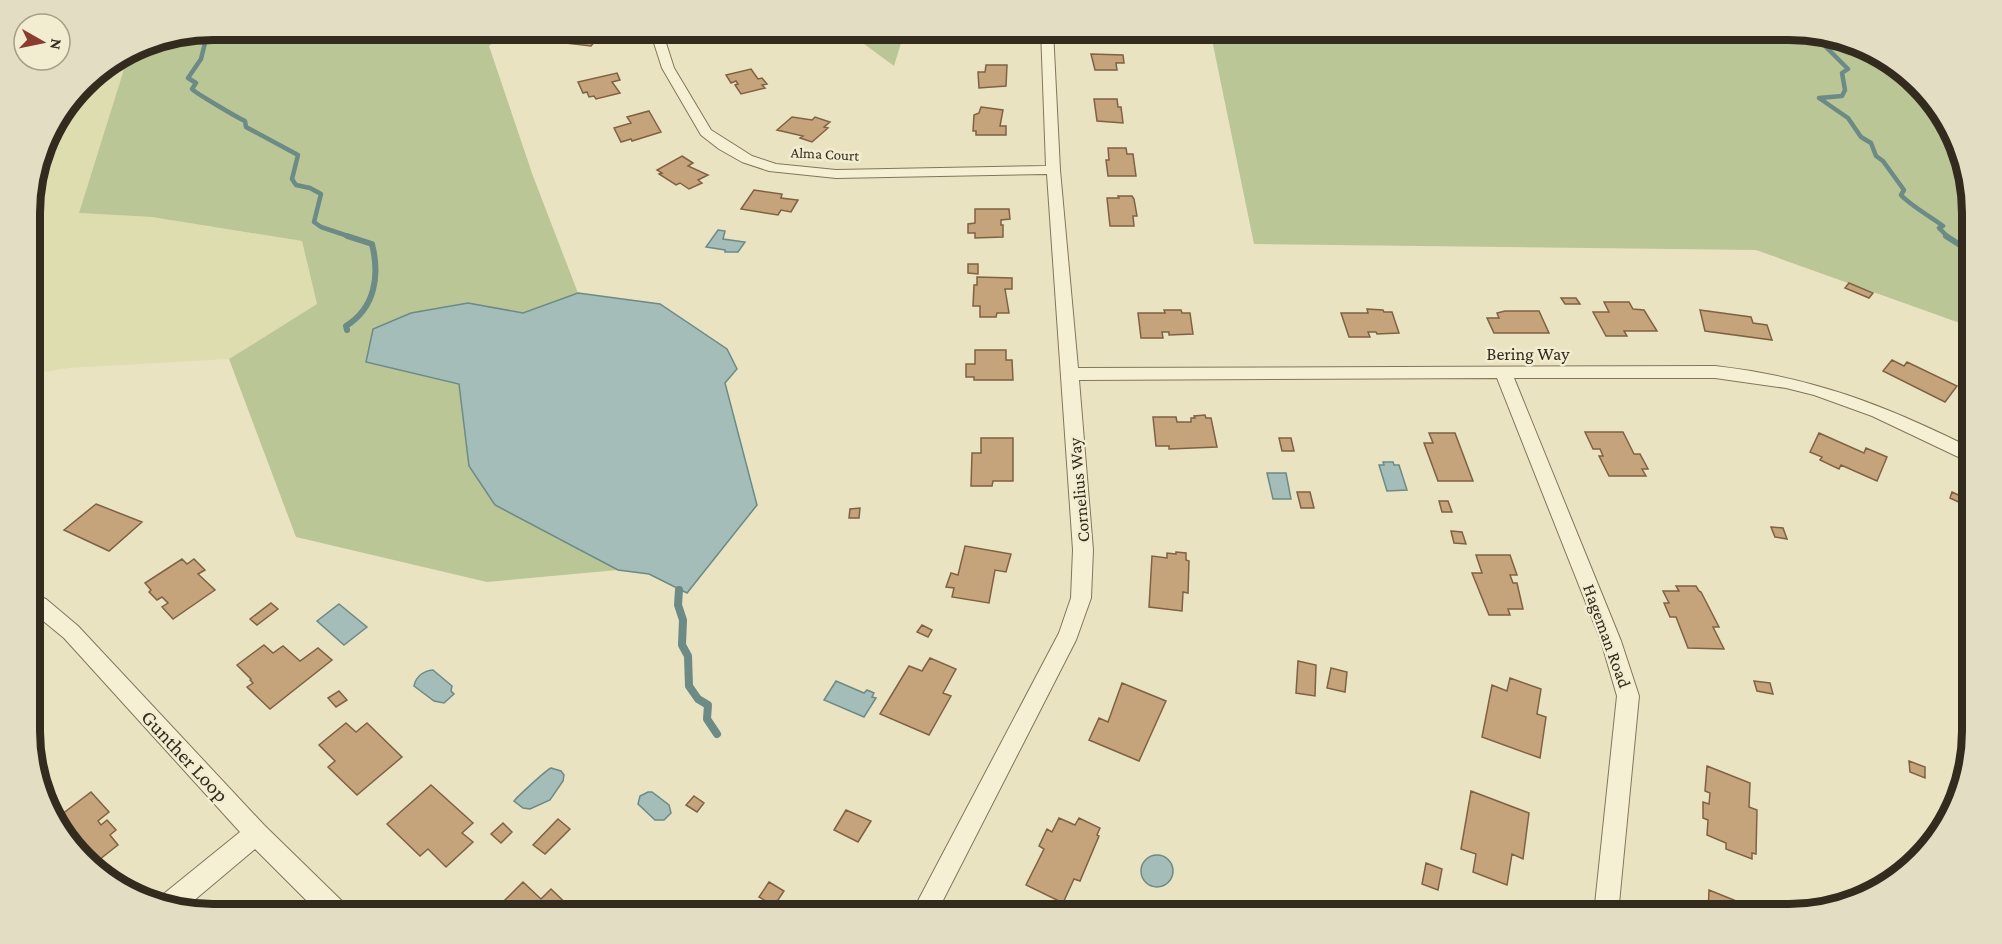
<svg xmlns="http://www.w3.org/2000/svg" width="2002" height="944" viewBox="0 0 2002 944" font-family="'Crimson Pro',serif">
  <rect width="100%" height="100%" fill="#eae3c2"/>
  <!-- farmland -->
  <path fill="#deddb0" d="M129 53 79 213 152 217 302 241 317 304 229 359 69 368 31 374 30 201 49 132 92 76Z"/>
  <!-- green -->
  <path fill="#bbc697" d="M213 30H511L489 46 533 176 578 293 523 313 468 303 373 329 366 362 460 384 469 466 495 505 618 570 487 582 296 537 229 359 317 304 302 241 152 217 79 213 129 53 143 44Z
    M845 30H905L894 66Z
    M1210 30H1789L1859 44 1934 102 1970 190 1971 327 1756 250 1254 244Z"/>
  <!-- water -->
  <path fill="#a4bdb9" stroke="#6c8a86" stroke-width="1.5" d="M718 230 725 231 723 239 745 242 738 252H725V250L706 247Z
    M578 293 660 304 727 349 737 369 725 383 757 505 687 593 649 574 618 570 495 505 469 466 459 384 366 362 373 329 411 313 468 303 523 313Z
    M1383 462H1393L1394 465H1399L1407 490 1387 491 1379 465H1384Z
    M1267 473H1286L1291 499H1273Z
    M339 604 367 627 344 645 317 621Z
    M433 670 452 686 451 691 454 694 444 703 434 701 414 686C416 676 424 671 433 670Z
    M836 681 864 693 867 690 874 693 872 697 876 698 864 717 824 700Z
    M551 768 561 771 564 775 563 781 550 800 530 809 523 808 514 801C516 798 546 770 551 768Z
    M648 792H652L669 805 671 813 664 820H655L638 804 640 796Z
    M1141 871a16 16 0 1 1 32 0a16 16 0 1 1-32 0Z"/>
  <g fill="none" stroke-linecap="round" stroke-linejoin="round">
    <!-- stream-far2 -->
    <path stroke="#6c8a86" stroke-width="4.5" d="M202 32 206 39 201 59 188 78 196 83 192 89C194 92 238 118 245 121L246 127 298 155 292 179 296 185 310 188 321 194 314 222 321 227 351 237
      M1819 36 1826 47 1848 69 1842 73 1845 90 1842 96 1819 98 1848 118 1861 137 1871 143 1876 156 1883 161 1904 190 1901 195C1911 206 1930 216 1943 226L1939 228 1948 237"/>
    <!-- stream-far1 -->
    <path stroke="#6c8a86" stroke-width="6" d="M347 236 372 244C380 276 375 308 346 326L347 330
      M1946 236 1971 252"/>
    <!-- stream -->
    <path stroke="#6c8a86" stroke-width="8" d="M679 590 678 605 683 620 682 645 688 656 689 686 698 699 708 705 707 719 717 734"/>
  </g>
  <!-- building -->
  <path fill="#c5a37b" stroke="#7f6243" stroke-width="1.5" d="M572 30H599L600 31 591 38 597 39 591 46 565 43 574 33H569Z
    M721 30H750L755 36 734 42 728 34 725 35Z
    M980 30H1008V38H987L988 31Z
    M1091 54 1123 55 1124 63H1116L1117 70H1095Z
    M986 65H1007L1006 86 979 88 978 72H985Z
    M751 69 758 79 762 78 767 84 762 85 765 88 741 94 735 85 738 84 736 81 731 83 726 75Z
    M617 73 620 80 612 82 620 93 596 99 594 96 589 97 587 92 583 93 578 82Z
    M1094 99H1117L1118 107H1121L1123 123 1097 121Z
    M981 107 1003 110 1000 126H1006V135H976V131H973L974 115 979 113Z
    M649 111 661 132 632 141 631 139 621 142 614 128 631 123 627 117Z
    M792 117 812 120 815 117 830 122 824 127 828 128 812 142 800 138 803 136 777 130Z
    M1108 148H1126L1127 154H1133L1136 176H1108L1106 160H1109Z
    M682 156 693 163 688 166 708 175 698 180 702 183 689 189 680 183 676 185 659 174 662 173 657 170Z
    M754 190 782 194 781 198 798 200 791 212 781 210 778 215 741 209Z
    M1118 196H1132L1134 199 1137 216H1133L1134 226H1110L1107 198H1119Z
    M975 209H1009L1010 219 1001 220V225H1003V237L975 238V233H968V224L975 223Z
    M968 264H978V274L968 273Z
    M977 277 1012 278V289H1005L1009 313H997L996 317H980V306H973L974 285H977Z
    M1849 283 1873 293 1869 298 1845 288Z
    M1561 298H1576L1580 304H1565Z
    M1604 302H1629L1633 309 1644 310 1657 331H1624L1627 336H1606L1593 312H1609Z
    M1367 309 1383 310 1384 312H1392L1399 333 1377 334 1376 332H1368L1370 337H1349L1341 313H1368Z
    M1164 310H1181L1182 313H1190L1193 334 1169 335V332H1162L1163 338H1141L1138 313H1165Z
    M1700 310 1751 317 1753 323 1767 325 1772 340 1705 331Z
    M1505 311H1539L1549 333H1494L1487 318H1499L1497 313Z
    M975 350H1006V360H1012L1013 380H974V377H966V364H975Z
    M1892 360 1904 366 1907 362 1957 386 1945 402 1883 371Z
    M1205 415 1206 418H1211L1217 447 1169 449V446H1156L1153 417H1176L1177 422H1191V418H1195L1194 416Z
    M1585 432H1623L1634 454H1640L1648 469H1642L1646 476H1609L1599 456H1603L1600 449H1593Z
    M1429 433H1455L1473 481H1438L1424 443H1433Z
    M1819 433 1864 453 1866 448 1887 457 1877 481 1841 465 1839 469 1820 460 1822 457 1810 452Z
    M981 438H1013V481H993L992 486H971L972 453H981Z
    M1279 438H1291L1294 451H1282Z
    M1297 492H1310L1314 508H1301Z
    M1952 492 1967 499 1965 505 1950 498Z
    M1439 501H1448L1452 512H1442Z
    M96 504 142 522 109 551 64 530Z
    M860 508 859 518H849L850 509Z
    M1771 527 1783 528 1787 539 1775 537Z
    M1451 531 1462 532 1466 544 1454 543Z
    M965 546 1011 554 1006 572 995 570 989 603 952 597 954 588 946 587 951 573 958 575Z
    M1176 552 1186 553V560L1189 561 1188 593 1183 592 1182 611 1149 607 1152 556 1167 558V553L1176 554Z
    M1476 555H1510L1517 575H1510L1513 583H1517L1523 609H1508L1510 615H1489L1472 573H1482Z
    M182 559 187 564 194 559 205 570 198 574 215 590 173 619 162 607 168 603 162 597 157 600 149 592 151 590 145 583Z
    M1676 586H1696L1699 591 1701 592 1719 627H1713L1724 649 1688 648 1676 617H1670L1664 603H1669L1663 591H1679Z
    M271 603 278 609 257 625 250 619Z
    M922 625 932 630 928 637 917 632Z
    M264 645 273 653 283 646 300 661 318 648 332 660 270 709 247 687 253 683 250 680 251 679 237 665Z
    M930 658 956 669 943 693 951 696 929 735 880 714 909 666 922 671Z
    M1298 661 1316 665 1315 696 1296 693Z
    M1331 668 1347 672 1345 692 1327 688Z
    M1510 678 1541 689 1537 714 1546 717 1540 758 1482 737 1492 685 1507 691Z
    M1754 681 1770 683 1773 694 1757 691Z
    M1122 683 1166 701 1139 761 1089 740 1099 718 1108 722Z
    M339 691 347 700 336 707 328 698Z
    M346 723 356 732 367 723 402 757 357 795 328 767 335 761 319 745Z
    M1909 761 1925 767V778L1910 772Z
    M1707 766 1750 783 1749 807 1757 810 1756 854 1752 853V859L1726 849V843L1707 835 1708 820 1703 818V802L1709 804 1710 793 1705 791Z
    M431 785 473 823 462 833 473 842 446 867 428 849 420 856 387 824Z
    M1471 791 1529 813 1523 859 1512 854 1507 885 1473 872 1476 854 1461 849Z
    M91 792 109 812 98 821 101 825 107 820 116 830 110 835 118 845 95 863 68 842 57 818Z
    M694 796 704 803 697 812 686 805Z
    M846 810 871 821 858 842 834 830Z
    M1059 818 1075 825 1079 818 1100 828 1097 835 1099 836 1080 881 1074 879 1063 903 1026 885 1044 849 1039 846 1047 829 1052 832Z
    M558 819 570 829 545 854 533 845Z
    M503 823 512 832 501 843 491 834Z
    M1426 863 1442 869 1438 890 1422 884Z
    M523 882 541 899 551 889 577 914H501L508 907 503 902Z
    M769 882 784 891 774 906 759 897Z
    M1709 890 1761 911V914H1708Z"/>
  <g fill="none" stroke-linecap="round" stroke-linejoin="round">
    <defs>
      <path id="minor" d="M1041 30H1053L1060 170 1078 368 1715 366C1812 377 1885 405 1971 448V463L1872 416 1814 395 1786 388 1715 378H1514L1621 641 1639 696 1618 914H1594L1617 696 1601 641 1497 378 1079 380 1093 550 1091 598 1076 640 936 914H911L1059 633 1071 598 1073 550 1047 174 836 178 769 171 742 162 719 149 701 135 662 68 654 43 660 39 666 43 674 68 711 130 752 156 776 164 836 170 1046 166Z
        M31 593 46 599 78 626 264 825 346 905 349 914H320L255 849 185 908 159 903 161 896 240 832 64 638 31 611Z"/>
    </defs>
    <!-- minor casing -->
    <use href="#minor" stroke="#82755b" stroke-width="2"/>
    <!-- minor -->
    <use href="#minor" fill="#f5f0d4" fill-rule="evenodd"/>
  </g>
  <g text-anchor="middle" stroke-width="5" stroke-linejoin="round" paint-order="stroke">
    <!-- far-street labels -->
    <g font-size="15" fill="#332b1e" stroke="#f2edd1">
      <text transform="translate(825 154) rotate(3)" y="5">Alma Court</text>
    </g>
    <!-- street labels -->
    <g font-size="18" fill="#332b1e" stroke="#f2edd1">
      <text x="1528" y="360">Bering Way</text>
      <text transform="translate(1079 490) rotate(-95)" y="6">Cornelius Way</text>
      <text transform="translate(1607 636) rotate(70)" y="6">Hageman Road</text>
    </g>
    <!-- near-street labels -->
    <g font-size="21" fill="#332b1e" stroke="#f2edd1">
      <text transform="translate(185 756) rotate(47)" y="7">Gunther Loop</text>
    </g>
  </g>
  <!-- crop -->
  <path d="M0 0H2002V944H0ZM213 40H1789A173 173 0 0 1 1962 213V731A173 173 0 0 1 1789 904H213A173 173 0 0 1 40 731V213A173 173 0 0 1 213 40Z" fill="#e3ddc3" fill-rule="evenodd"/>
  <path fill="none" stroke="#332b1e" stroke-width="8" d="M213 40H1789A173 173 0 0 1 1962 213V731A173 173 0 0 1 1789 904H213A173 173 0 0 1 40 731V213A173 173 0 0 1 213 40Z"/>
  <!-- north arrow -->
  <g transform="translate(42 42) rotate(99)"><circle r="28" fill="#f2edd1" stroke="#a69f89" stroke-width="1.5"/>
  <path d="M0-4.5L10 22L0 15L-10 22Z" fill="#8c3b30"/>
  <text y="-9" font-size="16" font-weight="bold" text-anchor="middle" fill="#332b1e">N</text>
  </g>
</svg>
